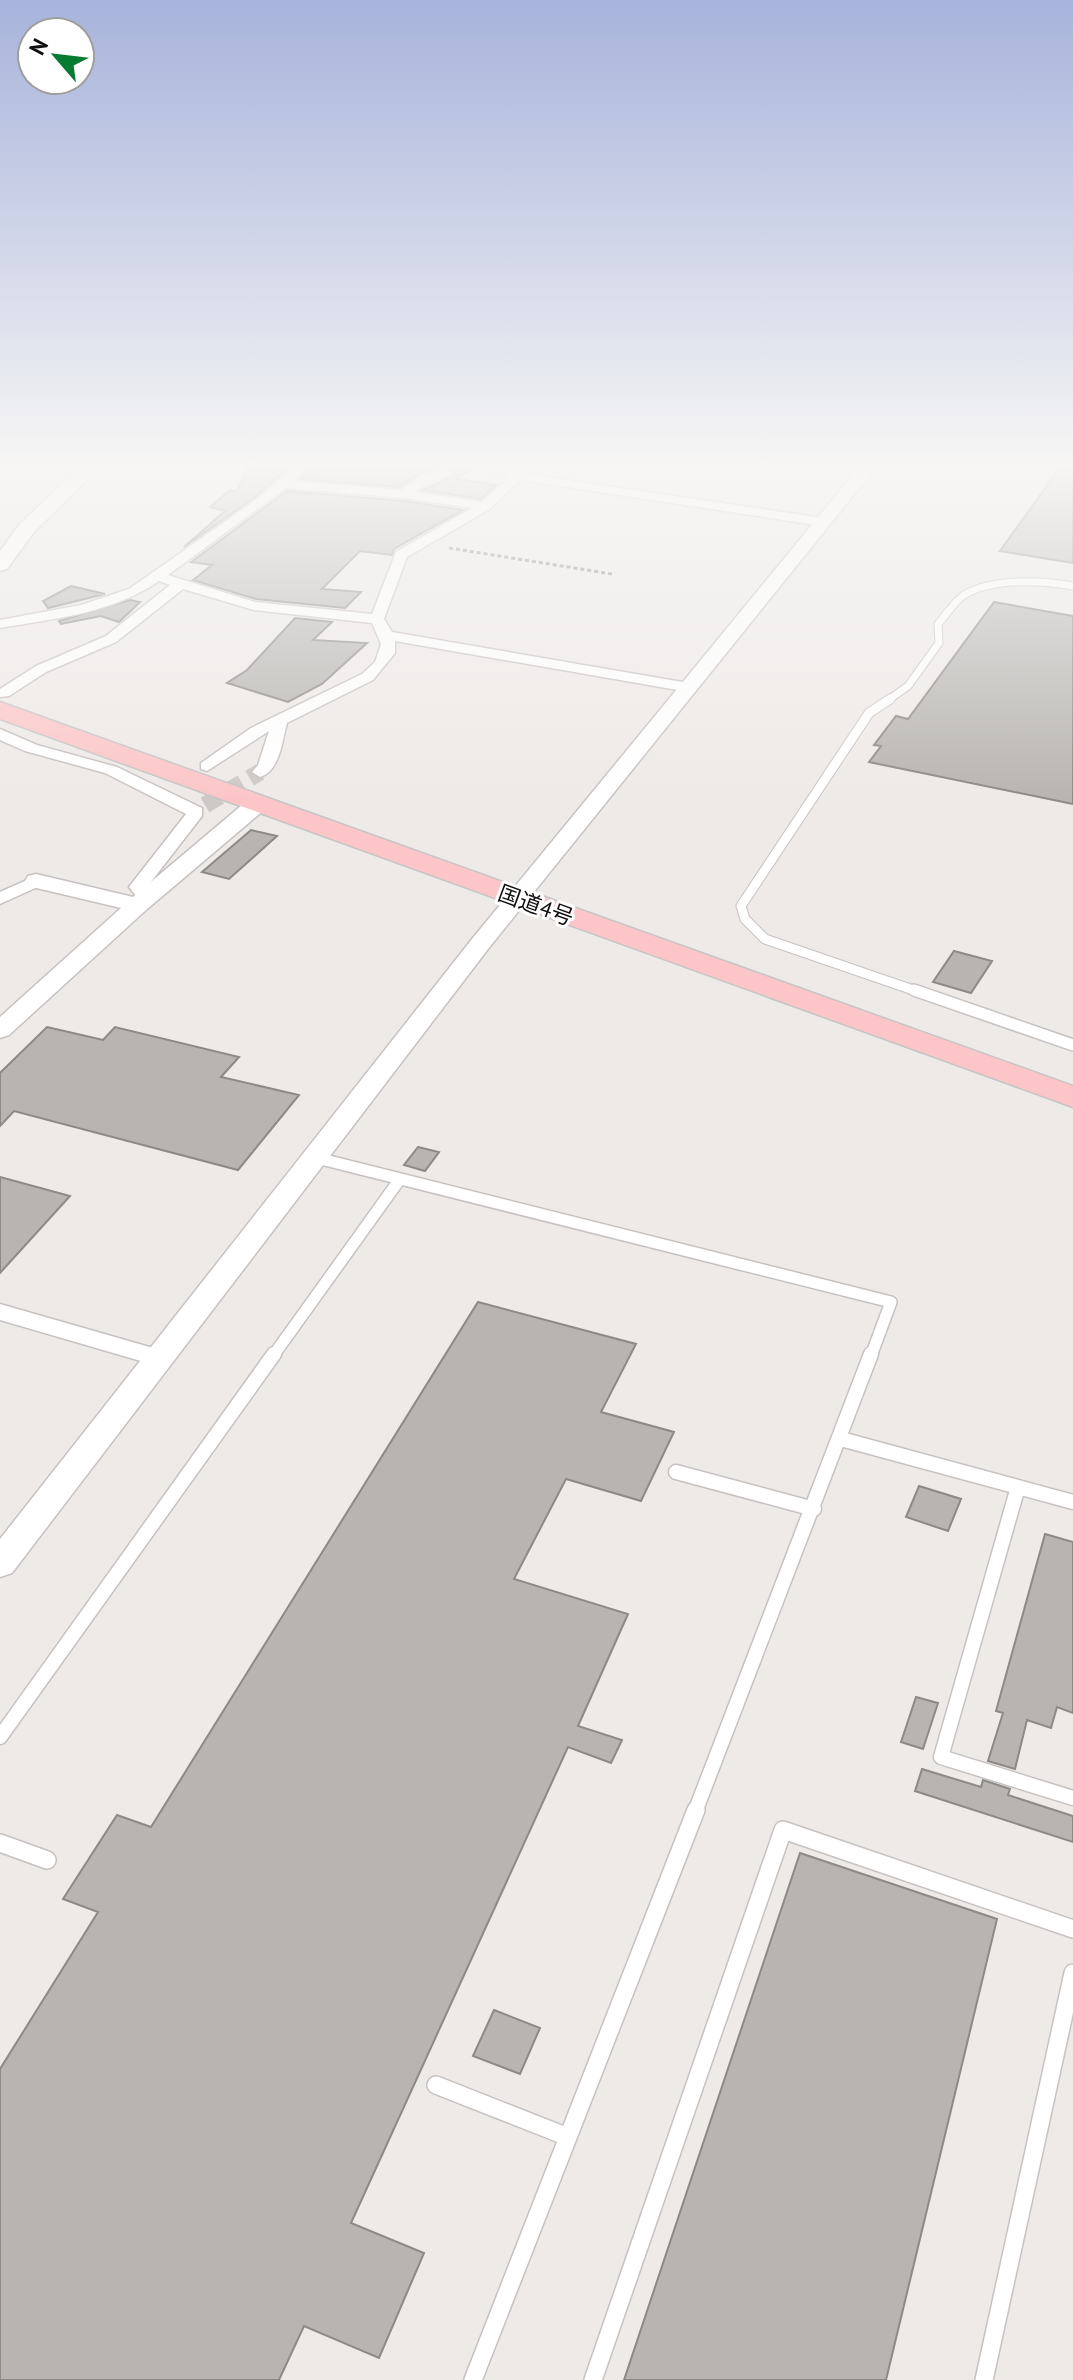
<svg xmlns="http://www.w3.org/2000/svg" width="1073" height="2380" viewBox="0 0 1073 2380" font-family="'PT Sans','Noto Sans JP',sans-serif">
  <rect width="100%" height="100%" fill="#eeeae8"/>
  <!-- building -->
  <path fill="#b7b4b1" stroke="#8c8987" stroke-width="2" d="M248 466H290L254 498 184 547 225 511 210 507 230 490 237 491Z
    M312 466H441L419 474 400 487 300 479Z
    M449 466 469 470 457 479 496 485 481 499 423 490 452 477 455 471Z
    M1061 466H1073V563L1000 551Z
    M287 491 404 501 463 510 394 549 392 555 360 551 322 589 361 592 345 608 256 599 193 580 212 565 191 562Z
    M71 586 105 594 48 608 43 601Z
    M130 600 140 602 119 622 101 616 61 624 59 621Z
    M994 602 1073 616V804L869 762 881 746 874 745 896 716 908 719Z
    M295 618 332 622 313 640 367 643 322 684 288 702 227 683 247 670Z
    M251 830 277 836 229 879 202 872Z
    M954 951 992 961 971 993 933 982Z
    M47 1027 103 1040 115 1027 239 1057 221 1077 299 1095 238 1170 14 1111 0 1126V1073Z
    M418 1147 439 1152 425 1171 404 1165Z
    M0 1177 70 1196 0 1273Z
    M478 1302 636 1344 601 1412 674 1432 641 1501 566 1479 514 1579 628 1614 578 1726 622 1740 611 1763 568 1747 351 2223 424 2253 379 2358 304 2326 279 2380H0V2069L98 1912 63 1899 117 1815 151 1827Z
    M919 1486 961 1499 948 1531 906 1517Z
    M1045 1534 1073 1542V1713L1057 1707 1051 1728 1027 1720 1015 1769 988 1761 1003 1713 996 1711Z
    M916 1697 938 1703 923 1749 901 1742Z
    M922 1769 981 1787 983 1780 1010 1789 1008 1795 1073 1816V1842L915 1791Z
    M800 1853 997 1919 886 2380H624Z
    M494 2010 540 2028 520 2074 473 2056Z"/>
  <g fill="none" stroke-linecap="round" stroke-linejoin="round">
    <!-- minor-tunnel -->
    <path stroke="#cdc9c7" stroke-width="17" stroke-dasharray="17 9" stroke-linecap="butt" d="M205 805 260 772"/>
    <defs>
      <path id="service-far4" d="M887 701 908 686 939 643 938 624C946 615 954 602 964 595 992 578 1042 580 1073 586"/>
      <path id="service-far3" d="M890 699 869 713 741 906 745 919 765 939 919 992"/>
      <path id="service-far2" d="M914 990 1073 1045
        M313 1157 891 1302 871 1356
        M273 1356 400 1179"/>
      <path id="service-far1" d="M841 1439 1073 1502
        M676 1472 814 1509
        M1018 1487 941 1757 1073 1798
        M0 1737 274 1354
        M695 1812 871 1354"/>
      <path id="service" d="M0 1843 47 1860
        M436 2085 568 2137
        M473 2380 696 1810
        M593 2380 783 1830 1073 1929
        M984 2380 1073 1973"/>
      <path id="minor" d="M62 466H84L93 471 87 475Z
        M295 466H309L293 481 401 490 421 476 446 468 452 472 450 475 429 482 415 492 482 502 511 475 461 466H534L527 474 823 518 830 522 823 526 520 480 490 509 407 557 384 619 392 632 694 684V690L689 692 395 641V653L373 680 287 723C282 741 280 771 260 777L252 772 258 765 269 731 207 771 201 769V763L251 728 362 674 375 662 381 644 372 623 254 610 183 589 116 642 46 672 9 696 0 697V689L36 666 106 636 170 585 159 581C113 613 54 619 0 628V620L81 605 129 589 256 500ZM286 488 404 498 472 508 396 552 372 614 255 602 168 575Z
        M0 729 37 745 117 767 202 808V816L147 887 156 898 153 902H141L129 887 186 814 105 773 25 751 0 740Z
        M36 876 42 877V885L0 904V892Z
        M0 1304 167 1352 170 1358 167 1364 158 1366 0 1320Z"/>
      <path id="tertiary" d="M860 466H877L488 949 12 1573 0 1577V1539L472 939Z
        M256 799 267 805 264 810 146 910 9 1035 0 1038V1017L121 908 28 886 25 881 28 876 36 874 133 897 248 800Z"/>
      <path id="secondary" d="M81 466H101L34 532 7 569 0 571V551L20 524Z"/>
      <path id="trunk" d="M0 702 1073 1086V1107L0 719Z"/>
    </defs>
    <!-- service-far4 casing -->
    <use href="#service-far4" stroke="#c7c2c1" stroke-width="9"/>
    <!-- service-far3 casing -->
    <use href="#service-far3" stroke="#c7c2c1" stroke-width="11"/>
    <!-- service-far2 casing -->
    <use href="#service-far2" stroke="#c7c2c1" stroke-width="14"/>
    <!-- service-far1 casing -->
    <use href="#service-far1" stroke="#c7c2c1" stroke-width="17"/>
    <!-- service casing -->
    <use href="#service" stroke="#c7c2c1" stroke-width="20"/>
    <!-- minor casing -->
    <use href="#minor" stroke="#c7c2c1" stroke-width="3"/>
    <!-- tertiary casing -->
    <use href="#tertiary" stroke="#c7c2c1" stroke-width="3"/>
    <!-- secondary casing -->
    <use href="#secondary" stroke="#c7c2c1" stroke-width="3"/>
    <!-- trunk casing -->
    <use href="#trunk" stroke="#c6c5c5" stroke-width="3"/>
    <!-- path -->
    <path stroke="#7e7b7a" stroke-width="3" stroke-dasharray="4 3" stroke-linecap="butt" d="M449 548 612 574"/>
    <!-- service-far4 -->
    <use href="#service-far4" stroke="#fff" stroke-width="7"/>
    <!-- service-far3 -->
    <use href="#service-far3" stroke="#fff" stroke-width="9"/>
    <!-- service-far2 -->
    <use href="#service-far2" stroke="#fff" stroke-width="11"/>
    <!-- service-far1 -->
    <use href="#service-far1" stroke="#fff" stroke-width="14"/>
    <!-- service -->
    <use href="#service" stroke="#fff" stroke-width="17"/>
    <!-- minor -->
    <use href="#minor" fill="#fff" fill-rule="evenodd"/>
    <!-- tertiary -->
    <use href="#tertiary" fill="#fff" fill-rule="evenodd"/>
    <!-- secondary -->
    <use href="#secondary" fill="#fff" fill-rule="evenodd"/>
    <!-- trunk -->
    <use href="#trunk" fill="#fcc6c8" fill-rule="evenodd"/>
  </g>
  <!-- sky -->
  <linearGradient id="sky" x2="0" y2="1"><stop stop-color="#a7b3db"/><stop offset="0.58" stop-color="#f7f6f5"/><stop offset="1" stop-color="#f7f6f5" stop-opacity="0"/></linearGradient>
  <rect width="1073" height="800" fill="url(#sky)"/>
  <g text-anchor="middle" stroke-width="6" stroke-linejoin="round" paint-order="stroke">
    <!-- street labels -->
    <g font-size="22" fill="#100e0e" stroke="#fff">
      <text transform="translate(536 905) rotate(20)" y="8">国道4号</text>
    </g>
  </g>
  <!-- north arrow -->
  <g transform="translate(56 56) rotate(298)"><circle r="38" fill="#ffffff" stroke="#9f9f9f" stroke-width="2"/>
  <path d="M0-6L14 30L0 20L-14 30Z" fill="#067b31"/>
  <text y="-12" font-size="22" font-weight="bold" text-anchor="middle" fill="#100e0e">N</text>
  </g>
</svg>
